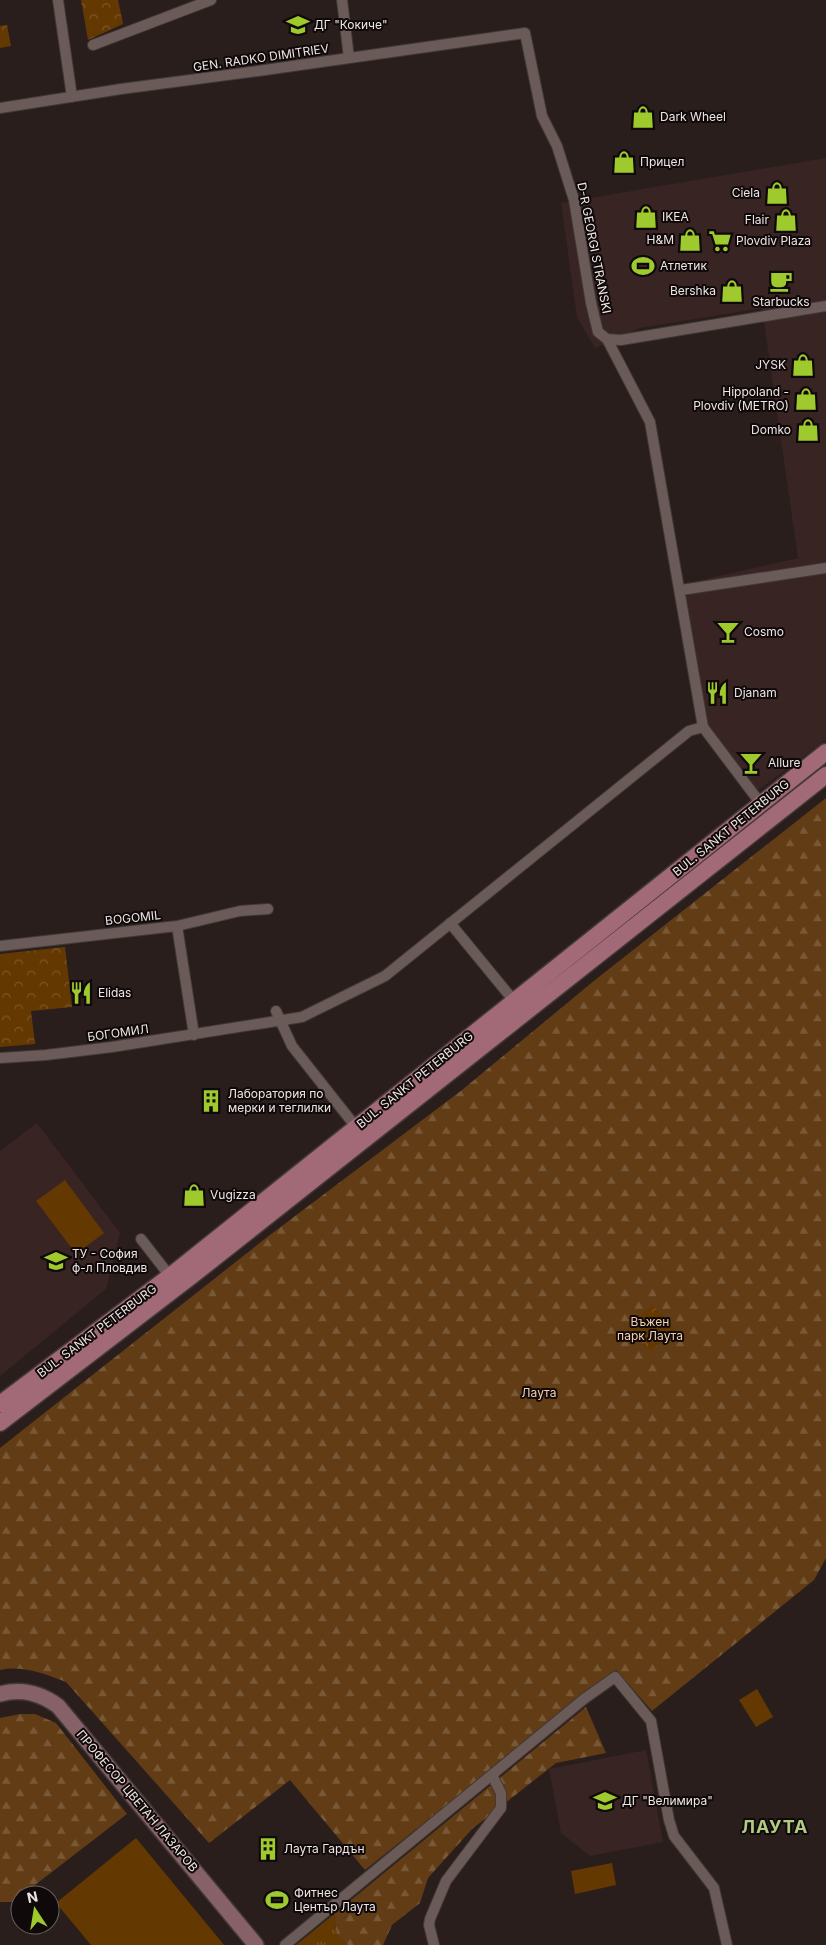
<svg xmlns="http://www.w3.org/2000/svg" width="826" height="1945" viewBox="0 0 826 1945" font-family="Inter,sans-serif">
  <defs>
    <pattern id="grass-tufts" width="24" height="20" patternUnits="userSpaceOnUse" patternTransform="scale(1.25)"><rect width="24" height="20" fill="#643901"/><path d="M3 7l-1-3M5 7V3M7 7l1-3M15 17l-1-3M17 17v-4M19 17l1-3" fill="none" stroke="#7a5626"/></pattern>
    <pattern id="forest-firs" width="22" height="20" patternUnits="userSpaceOnUse" patternTransform="scale(1.25)"><rect width="22" height="20" fill="#613c14"/><path d="M5 1l3.5 6h-7zM16 11l3.5 6h-7z" fill="#785836"/></pattern>
    <pattern id="park-crowns" width="20" height="18" patternUnits="userSpaceOnUse" patternTransform="scale(1.25)"><rect width="20" height="18" fill="#643901"/><path d="M2 6a3 3 0 1 1 6 0M12 15a3 3 0 1 1 6 0" fill="none" stroke="#7a5626"/></pattern>
  </defs>
  <rect width="100%" height="100%" fill="#2a1e1d"/>
  <!-- built -->
  <path fill="#372423" d="M826 158V740L753 794 703 727 681 590 688 583 798 558 762 308 640 328 595 348 577 317 561 203Z
    M37 1123 120 1233 106 1289 0 1376V1151Z
    M646 1750 663 1842 590 1856 561 1833 549 1769Z"/>
  <!-- grass -->
  <path fill="url(#grass-tufts)" d="M334 1914 337 1936 348 1945H296Z"/>
  <!-- forest -->
  <path fill="url(#forest-firs)" d="M826 798V1558L814 1580 652 1711 616 1670 365 1870 290 1780 209 1843 66 1682C45 1674 22 1665 0 1670V1448L266 1238 462 1090 595 980Z
    M586 1707 606 1753 556 1763 472 1829 428 1878 420 1903 392 1925 383 1945H348L337 1936 334 1914Z
    M20 1714H35L56 1723 127 1814 13 1902H0V1718Z"/>
  <!-- park -->
  <path fill="url(#park-crowns)" d="M81 0H118L123 24 88 40Z
    M7 25 11 46 0 48V26Z
    M65 947 72 1007 31 1011 35 1044 0 1047V954Z
    M652 1305 676 1329 650 1351 627 1329Z"/>
  <!-- pitch -->
  <path fill="#643901" d="M65 1180 104 1233 76 1254 36 1201Z
    M757 1689 773 1717 756 1727 739 1700Z
    M136 1838 224 1945H91L56 1903Z
    M612 1863 616 1885 575 1894 571 1871Z"/>
  <g fill="none" stroke-linecap="round" stroke-linejoin="round">
    <defs>
      <path id="street" d="M58 0 72 97
        M342 0 349 58
        M93 45 211 0
        M0 108 121 89 258 71 525 33 542 116 557 146 574 200 591 303 598 332 607 339 621 340 826 306
        M607 339 650 422 703 727 761 804
        M681 590 826 568
        M450 923 514 1001
        M177 926 194 1035
        M0 946 177 926 240 911 268 909
        M276 1011 292 1046 356 1127
        M0 1058 46 1055 112 1047 302 1017 385 976 689 731 703 727
        M141 1239 173 1280
        M285 1945 584 1699 615 1677 651 1721 669 1820 674 1836 714 1888 727 1945
        M434 1945 429 1925 430 1919 446 1881 501 1808V1793L492 1775"/>
      <path id="secondary" d="M0 1694C22 1688 40 1693 58 1706L256 1945"/>
      <path id="primary" d="M0 1404 170 1276 826 752
        M0 1423 193 1275 826 775"/>
    </defs>
    <!-- street casing -->
    <use href="#street" stroke="#423938" stroke-width="12"/>
    <!-- secondary casing -->
    <use href="#secondary" stroke="#423938" stroke-width="18"/>
    <!-- primary casing -->
    <use href="#primary" stroke="#423938" stroke-width="19"/>
    <!-- street -->
    <use href="#street" stroke="#6a5b59" stroke-width="10"/>
    <!-- secondary -->
    <use href="#secondary" stroke="#866268" stroke-width="15"/>
    <!-- primary -->
    <use href="#primary" stroke="#a26976" stroke-width="16"/>
  </g>
  <!-- icons -->
  <defs>
    <symbol id="school-bare" viewBox="-9 -9 18 18"><path d="M0-5L7-2L0 1L-7-2ZM-4 1L0 2.5L4 1V4Q0 6-4 4Z" fill="#9eca2e" stroke="#0f0909" stroke-width="2.5" paint-order="stroke"/></symbol>
    <symbol id="shop-bare" viewBox="-9 -9 18 18"><path d="M-5-2.5h2.3a2.7 3.5 0 0 1 5.4 0H5L5.5 6h-11ZM-1.5-2.5h3a1.5 2.3 0 0 0-3 0Z" fill="#9eca2e" stroke="#0f0909" stroke-width="2.5" paint-order="stroke"/></symbol>
    <symbol id="supermarket-bare" viewBox="-9 -9 18 18"><path d="M-6-5.5h2.5l.6 2H6L4.5 2H-2.5L-4.4-4H-6ZM-1.5 3.2a1.3 1.3 0 1 0 .1 0ZM3 3.2a1.3 1.3 0 1 0 .1 0Z" fill="#9eca2e" stroke="#0f0909" stroke-width="2.5" paint-order="stroke"/></symbol>
    <symbol id="stadium-bare" viewBox="-9 -9 18 18"><path d="M0-5a6.5 5 0 1 0 0 10a6.5 5 0 1 0 0-10ZM-3.5-1.8h7v3.6h-7Z" fill="#9eca2e" stroke="#0f0909" stroke-width="2.5" paint-order="stroke"/></symbol>
    <symbol id="cafe-bare" viewBox="-9 -9 18 18"><path d="M-5.5-4.5H6V0H3Q3 3.5 0 3.5H-2.5Q-5.5 3.5-5.5 0ZM3-3.2v2h1.7v-2ZM-6 4.5H4V6H-6Z" fill="#9eca2e" stroke="#0f0909" stroke-width="2.5" paint-order="stroke"/></symbol>
    <symbol id="bar-bare" viewBox="-9 -9 18 18"><path d="M-6-5H6L.8 .8V4.5H3.5V6h-7V4.5H-.8V.8Z" fill="#9eca2e" stroke="#0f0909" stroke-width="2.5" paint-order="stroke"/></symbol>
    <symbol id="restaurant-bare" viewBox="-9 -9 18 18"><path d="M-5-6h1v4h1v-4h1v4h1v-4h1v5L-1.5 .5V6h-2V.5L-5-1ZM5-6V6H3V1.5H1.5Q1.5-4 5-6Z" fill="#9eca2e" stroke="#0f0909" stroke-width="2.5" paint-order="stroke"/></symbol>
    <symbol id="building-bare" viewBox="-9 -9 18 18"><path d="M-4-6H4V6H1V3H-1V6H-4ZM-2.5-4.3h1.7v1.8h-1.7ZM.8-4.3h1.7v1.8H.8ZM-2.5-1h1.7V.8h-1.7ZM.8-1h1.7V.8H.8Z" fill="#9eca2e" stroke="#0f0909" stroke-width="2.5" paint-order="stroke"/></symbol>
    <symbol id="university-bare" viewBox="-9 -9 18 18"><path d="M0-5L7-2L0 1L-7-2ZM-4 1L0 2.5L4 1V4Q0 6-4 4Z" fill="#9eca2e" stroke="#0f0909" stroke-width="2.5" paint-order="stroke"/></symbol>
  </defs>
  <g fill-rule="evenodd">
    <use href="#school-bare" x="282" y="9" width="32" height="32"/>
    <use href="#shop-bare" x="627" y="101" width="32" height="32"/>
    <use href="#shop-bare" x="608" y="146" width="32" height="32"/>
    <use href="#shop-bare" x="761" y="177" width="32" height="32"/>
    <use href="#shop-bare" x="630" y="201" width="32" height="32"/>
    <use href="#shop-bare" x="770" y="204" width="32" height="32"/>
    <use href="#shop-bare" x="674" y="224" width="32" height="32"/>
    <use href="#supermarket-bare" x="704" y="225" width="32" height="32"/>
    <use href="#stadium-bare" x="627" y="250" width="32" height="32"/>
    <use href="#cafe-bare" x="765" y="265" width="32" height="32"/>
    <use href="#shop-bare" x="716" y="275" width="32" height="32"/>
    <use href="#shop-bare" x="787" y="349" width="32" height="32"/>
    <use href="#shop-bare" x="790" y="383" width="32" height="32"/>
    <use href="#shop-bare" x="792" y="414" width="32" height="32"/>
    <use href="#bar-bare" x="712" y="616" width="32" height="32"/>
    <use href="#restaurant-bare" x="701" y="677" width="32" height="32"/>
    <use href="#bar-bare" x="735" y="747" width="32" height="32"/>
    <use href="#restaurant-bare" x="65" y="977" width="32" height="32"/>
    <use href="#building-bare" x="195" y="1085" width="32" height="32"/>
    <use href="#shop-bare" x="178" y="1179" width="32" height="32"/>
    <use href="#university-bare" x="40" y="1245" width="32" height="32"/>
    <use href="#school-bare" x="589" y="1785" width="32" height="32"/>
    <use href="#building-bare" x="252" y="1833" width="32" height="32"/>
    <use href="#stadium-bare" x="261" y="1884" width="32" height="32"/>
  </g>
  <g text-anchor="middle" stroke-width="4" stroke-linejoin="round" paint-order="stroke">
    <!-- poi labels -->
    <g font-size="12" fill="#eee5e4" stroke="#0f0909" text-anchor="start">
      <text x="314" y="29">ДГ "Кокиче"</text>
      <text x="660" y="121">Dark Wheel</text>
      <text x="640" y="166">Прицел</text>
      <text x="760" y="197" text-anchor="end">Ciela</text>
      <text x="662" y="221">IKEA</text>
      <text x="769" y="224" text-anchor="end">Flair</text>
      <text x="674" y="244" text-anchor="end">H&amp;M</text>
      <text x="736" y="245">Plovdiv Plaza</text>
      <text x="660" y="270">Атлетик</text>
      <text x="716" y="295" text-anchor="end">Bershka</text>
      <text x="781" y="306" text-anchor="middle">Starbucks</text>
      <text x="786" y="369" text-anchor="end">JYSK</text>
      <text x="789" y="396" text-anchor="end">Hippoland -<tspan x="789" dy="14">Plovdiv (METRO)</tspan></text>
      <text x="791" y="434" text-anchor="end">Domko</text>
      <text x="744" y="636">Cosmo</text>
      <text x="734" y="697">Djanam</text>
      <text x="768" y="767">Allure</text>
      <text x="98" y="997">Elidas</text>
      <text x="228" y="1098">Лаборатория по<tspan x="228" dy="14">мерки и теглилки</tspan></text>
      <text x="210" y="1199">Vugizza</text>
      <text x="72" y="1258">ТУ - София<tspan x="72" dy="14">ф-л Пловдив</tspan></text>
      <text x="622" y="1805">ДГ "Велимира"</text>
      <text x="284" y="1853">Лаута Гардън</text>
      <text x="294" y="1897">Фитнес<tspan x="294" dy="14">Център Лаута</tspan></text>
    </g>
    <!-- street labels -->
    <g font-size="12" fill="#eee5e4" stroke="#0f0909">
      <text transform="translate(261 58) rotate(-8)" y="4">GEN. RADKO DIMITRIEV</text>
      <text transform="translate(594 248) rotate(79)" y="4">D-R GEORGI STRANSKI</text>
      <text transform="translate(731 828) rotate(-39)" y="4">BUL. SANKT PETERBURG</text>
      <text transform="translate(133 918) rotate(-6)" y="4">BOGOMIL</text>
      <text transform="translate(118 1033) rotate(-8)" y="4">БОГОМИЛ</text>
      <text transform="translate(415 1080) rotate(-39)" y="4">BUL. SANKT PETERBURG</text>
      <text transform="translate(97 1331) rotate(-37)" y="4">BUL. SANKT PETERBURG</text>
      <text transform="translate(137 1801) rotate(50)" y="4">ПРОФЕСОР ЦВЕТАН ЛАЗАРОВ</text>
    </g>
    <!-- park labels -->
    <g font-size="12" fill="#f5cfae" stroke="#0f0909">
      <text x="650" y="1326">Въжен<tspan x="650" dy="14">парк Лаута</tspan></text>
      <text x="539" y="1397">Лаута</text>
    </g>
    <!-- district labels -->
    <g font-size="18" font-weight="bold" letter-spacing="1" fill="#b0ca82" stroke="#0f0909">
      <text x="775" y="1833">ЛАУТА</text>
    </g>
  </g>
  <!-- north arrow -->
  <g transform="translate(35 1910) rotate(348)"><circle r="24" fill="#0f0909" stroke="#686161"/>
  <path d="M0-4L9 19L0 12L-9 19Z" fill="#9eca2e"/>
  <text y="-8" font-size="14" font-weight="bold" text-anchor="middle" fill="#eee5e4">N</text>
  </g>
</svg>
